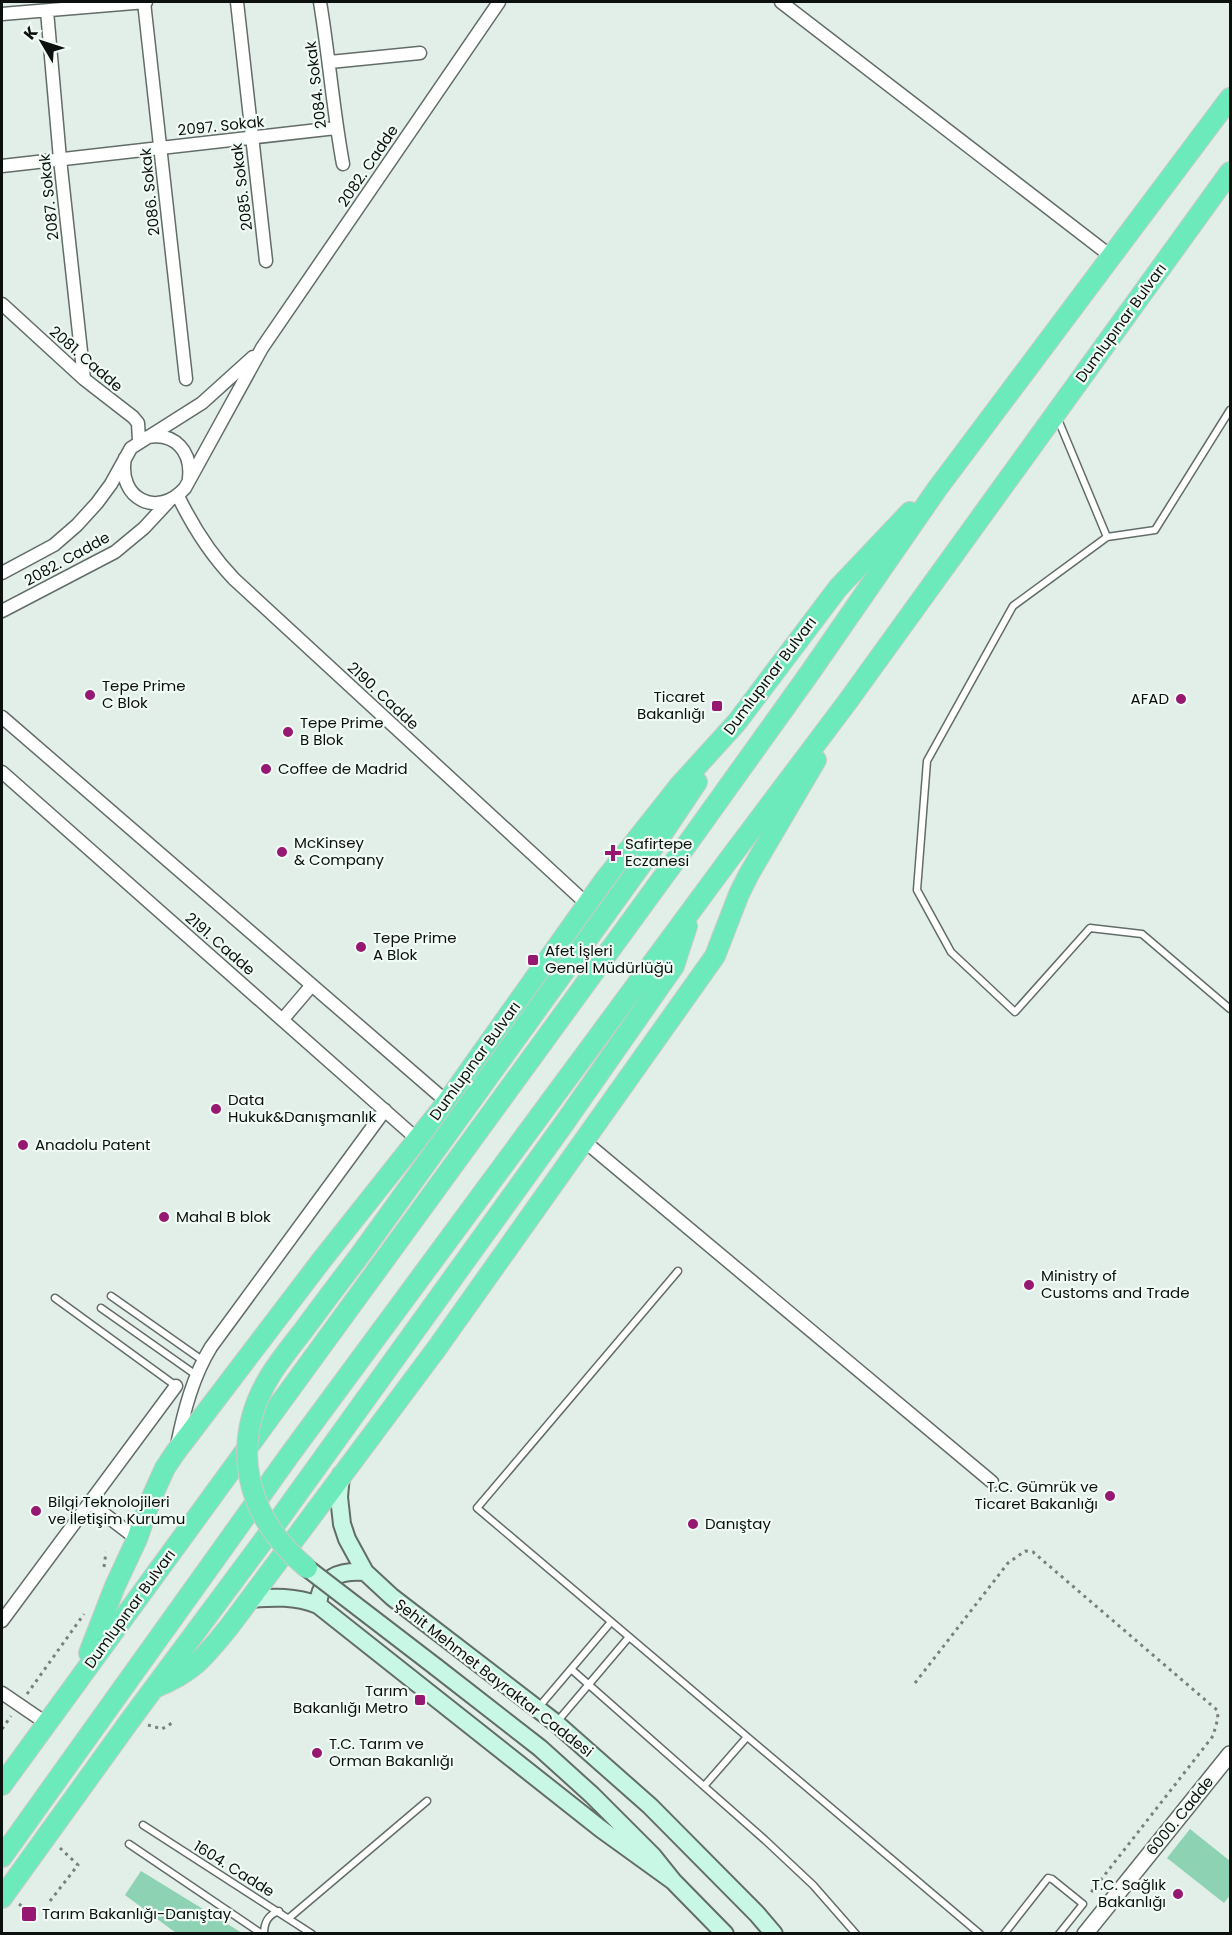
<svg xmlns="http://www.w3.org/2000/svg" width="1232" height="1935" viewBox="0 0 1232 1935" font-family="Poppins,sans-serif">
  <rect width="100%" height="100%" fill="#e2eee8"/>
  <!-- green -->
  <path fill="#8dd2b2" d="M1190 1829 1230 1861V1895L1224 1903 1167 1858Z
    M141 1871 242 1933H176L125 1895Z"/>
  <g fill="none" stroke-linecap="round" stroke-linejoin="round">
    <defs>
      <path id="service" d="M1230 410 1155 530 1107 537 1013 606 927 761 917 890 951 952 1015 1012 1090 928 1142 934 1230 1009
        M1057 417 1107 537
        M678 1271 477 1508 980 1934
        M111 1296 202 1360
        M55 1298 176 1386
        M101 1308 196 1375
        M571 1669 765 1840 813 1885 856 1934
        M538 1708 611 1622
        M556 1723 629 1637
        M705 1785 747 1737
        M143 1825 312 1934
        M129 1844 262 1934
        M289 1918 427 1801
        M264 1934C264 1922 268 1915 279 1911
        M1004 1934 1048 1878 1052 1879 1083 1904 1059 1934"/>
      <path id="minor" d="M144 2 186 379
        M237 2 266 261
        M320 2C329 56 333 110 343 164
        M781 2 1112 257
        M47 11 60 159 84 379
        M2 14 146 2
        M330 62 420 53
        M2 166 336 128
        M2 304 84 379 133 417 138 423 139 441
        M148 437C175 432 192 452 189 478
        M125 458C117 499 158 519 185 488L262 348 499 2
        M178 496C193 527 210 554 234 579L587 904
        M2 573 54 545 77 525 97 503 111 484 131 448 202 403 253 357
        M2 611 115 552 144 528 169 501
        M2 717 447 1102
        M2 772 417 1139
        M283 1019 312 985
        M583 1140 992 1482
        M177 1445C184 1411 193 1376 211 1347L385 1110
        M90 1503 137 1539
        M2 1621 176 1386
        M2 1693 46 1723"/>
      <path id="tertiary" d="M1085 1934 1230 1754"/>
      <path id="secondary" d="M341 1475 339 1497 342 1524 347 1539 365 1572 392 1597 556 1723 650 1806 757 1914 774 1934
        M250 1599C274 1597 295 1596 318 1605L601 1829 673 1881
        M318 1605C320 1577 340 1570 365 1572
        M436 1667 540 1748 592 1795 653 1856 673 1881 725 1934"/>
      <path id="trunk" d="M646 858 697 782
        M89 1653 115 1586 137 1539 151 1499 165 1468 175 1453 321 1261 447 1102 603 882 679 786 737 722 838 588 910 512
        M154 1688C192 1673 204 1658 229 1627L437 1348 715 956 739 894 749 874 816 760
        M2 1785 693 836 809 674 937 489 1230 98
        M2 1857 291 1453 730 858 848 701 1230 172
        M2 1898 131 1719 275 1525 563 1125 674 966 687 926"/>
    </defs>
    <!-- service casing -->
    <use href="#service" stroke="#636d68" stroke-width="9"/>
    <!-- minor casing -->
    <use href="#minor" stroke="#636d68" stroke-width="15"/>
    <!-- tertiary casing -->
    <use href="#tertiary" stroke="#636d68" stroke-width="18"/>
    <!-- secondary casing -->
    <use href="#secondary" stroke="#636d68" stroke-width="20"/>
    <!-- trunk casing -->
    <use href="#trunk" stroke="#cacaca" stroke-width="22"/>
    <!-- path -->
    <path stroke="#78807c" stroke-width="3" stroke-dasharray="3 4.5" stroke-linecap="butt" d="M104 1567 106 1552
      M915 1683 1008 1563 1025 1551 1033 1552 1217 1710 1218 1718 1213 1736 1089 1895
      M27 1694 84 1614
      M148 1725 162 1729 172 1723
      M2 1729 11 1716
      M50 1901 78 1865 60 1848
      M19 1904 35 1917 36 1921"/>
    <!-- service -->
    <use href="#service" stroke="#fff" stroke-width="6"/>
    <!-- minor -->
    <use href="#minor" stroke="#fff" stroke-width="12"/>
    <!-- tertiary -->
    <use href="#tertiary" stroke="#fff" stroke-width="15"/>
    <!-- secondary -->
    <use href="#secondary" stroke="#c8f7e6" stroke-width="16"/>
    <!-- trunk -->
    <use href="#trunk" stroke="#6ceabc" stroke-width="20"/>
    <defs>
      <path id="secondary-bridge" d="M307 1568 436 1667"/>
      <path id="trunk-bridge" d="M307 1568C262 1531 237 1479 251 1420 260 1384 281 1359 303 1331 322 1305 341 1280 360 1255 455 1122 551 990 646 858"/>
    </defs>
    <!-- secondary-bridge casing -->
    <use href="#secondary-bridge" stroke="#636d68" stroke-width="20" stroke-linecap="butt"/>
    <!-- trunk-bridge casing -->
    <use href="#trunk-bridge" stroke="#cacaca" stroke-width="22" stroke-linecap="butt"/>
    <!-- secondary-bridge -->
    <use href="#secondary-bridge" stroke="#c8f7e6" stroke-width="16"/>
    <!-- trunk-bridge -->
    <use href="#trunk-bridge" stroke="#6ceabc" stroke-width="20"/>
  </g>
  <!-- markers -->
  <g fill="#971870" stroke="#f0fbf5" stroke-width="2">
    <circle cx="90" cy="695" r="6"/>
    <circle cx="1181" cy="699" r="6"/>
    <rect x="711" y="700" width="12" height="12" rx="3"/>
    <circle cx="288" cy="732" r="6"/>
    <circle cx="266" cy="769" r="6"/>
    <circle cx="282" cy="852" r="6"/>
    <path d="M610 844h6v6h6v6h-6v6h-6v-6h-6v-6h6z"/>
    <circle cx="361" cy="947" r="6"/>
    <rect x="527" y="954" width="12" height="12" rx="3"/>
    <circle cx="216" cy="1109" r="6"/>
    <circle cx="23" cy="1145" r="6"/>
    <circle cx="164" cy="1217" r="6"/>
    <circle cx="1029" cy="1285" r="6"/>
    <circle cx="1110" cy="1496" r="6"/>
    <circle cx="36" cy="1511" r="6"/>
    <circle cx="693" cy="1524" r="6"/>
    <rect x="414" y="1694" width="12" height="12" rx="3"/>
    <circle cx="317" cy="1753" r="6"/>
    <circle cx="1178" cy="1894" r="6"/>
    <rect x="21" y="1906" width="16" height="16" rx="3"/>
  </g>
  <g text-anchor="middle" stroke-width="4.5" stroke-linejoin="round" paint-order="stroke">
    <!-- street labels -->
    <g font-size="15" fill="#0c100e" stroke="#f0fbf5">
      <text transform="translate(316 85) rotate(-97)" y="5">2084. Sokak</text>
      <text transform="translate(221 126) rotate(-6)" y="5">2097. Sokak</text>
      <text transform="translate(368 166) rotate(-56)" y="5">2082. Cadde</text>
      <text transform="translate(242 187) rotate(-97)" y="5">2085. Sokak</text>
      <text transform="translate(150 192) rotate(-96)" y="5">2086. Sokak</text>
      <text transform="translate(49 197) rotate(-96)" y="5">2087. Sokak</text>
      <text transform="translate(1121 323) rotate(-54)" y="5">Dumlupınar Bulvarı</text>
      <text transform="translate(86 359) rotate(41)" y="5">2081. Cadde</text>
      <text transform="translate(67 559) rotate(-29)" y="5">2082. Cadde</text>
      <text transform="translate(770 676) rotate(-53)" y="5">Dumlupınar Bulvarı</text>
      <text transform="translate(383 696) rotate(43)" y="5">2190. Cadde</text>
      <text transform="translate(220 944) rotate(41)" y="5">2191. Cadde</text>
      <text transform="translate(475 1061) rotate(-54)" y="5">Dumlupınar Bulvarı</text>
      <text transform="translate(130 1609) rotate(-54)" y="5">Dumlupınar Bulvarı</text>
      <text transform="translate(494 1678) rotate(38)" y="5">Şehit Mehmet Bayraktar Caddesi</text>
      <text transform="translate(1180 1816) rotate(-51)" y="5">6000. Cadde</text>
      <text transform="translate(234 1869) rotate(32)" y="5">1604. Cadde</text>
    </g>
    <!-- poi labels -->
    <g font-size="15" fill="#0c100e" stroke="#f0fbf5" text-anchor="start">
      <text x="102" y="691">Tepe Prime<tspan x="102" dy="17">C Blok</tspan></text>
      <text x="705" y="702" text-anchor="end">Ticaret<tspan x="705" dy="17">Bakanlığı</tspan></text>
      <text x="1169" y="704" text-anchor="end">AFAD</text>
      <text x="300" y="728">Tepe Prime<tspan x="300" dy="17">B Blok</tspan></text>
      <text x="278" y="774">Coffee de Madrid</text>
      <text x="294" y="848">McKinsey<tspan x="294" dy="17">&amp; Company</tspan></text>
      <text x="625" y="849">Safirtepe<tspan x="625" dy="17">Eczanesi</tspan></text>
      <text x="373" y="943">Tepe Prime<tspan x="373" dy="17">A Blok</tspan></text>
      <text x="545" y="956">Afet İşleri<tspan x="545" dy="17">Genel Müdürlüğü</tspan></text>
      <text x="228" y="1105">Data<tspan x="228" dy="17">Hukuk&amp;Danışmanlık</tspan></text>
      <text x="35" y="1150">Anadolu Patent</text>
      <text x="176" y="1222">Mahal B blok</text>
      <text x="1041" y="1281">Ministry of<tspan x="1041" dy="17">Customs and Trade</tspan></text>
      <text x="1098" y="1492" text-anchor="end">T.C. Gümrük ve<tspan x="1098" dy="17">Ticaret Bakanlığı</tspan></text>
      <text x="48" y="1507">Bilgi Teknolojileri<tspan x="48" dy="17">ve İletişim Kurumu</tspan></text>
      <text x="705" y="1529">Danıştay</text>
      <text x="408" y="1696" text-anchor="end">Tarım<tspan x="408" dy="17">Bakanlığı Metro</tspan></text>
      <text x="329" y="1749">T.C. Tarım ve<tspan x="329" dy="17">Orman Bakanlığı</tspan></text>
      <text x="1166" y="1890" text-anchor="end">T.C. Sağlık<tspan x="1166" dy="17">Bakanlığı</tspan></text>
      <text x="42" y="1919">Tarım Bakanlığı-Danıştay</text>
    </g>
  </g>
  <!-- border -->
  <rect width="1232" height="1935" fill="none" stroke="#0c100e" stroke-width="6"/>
  <!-- north arrow -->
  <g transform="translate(42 42) rotate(309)" stroke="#f0fbf5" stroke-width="4.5" paint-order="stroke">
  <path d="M0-4.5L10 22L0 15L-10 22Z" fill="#0c100e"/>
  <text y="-9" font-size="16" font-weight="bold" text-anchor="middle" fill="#0c100e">K</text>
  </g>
</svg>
